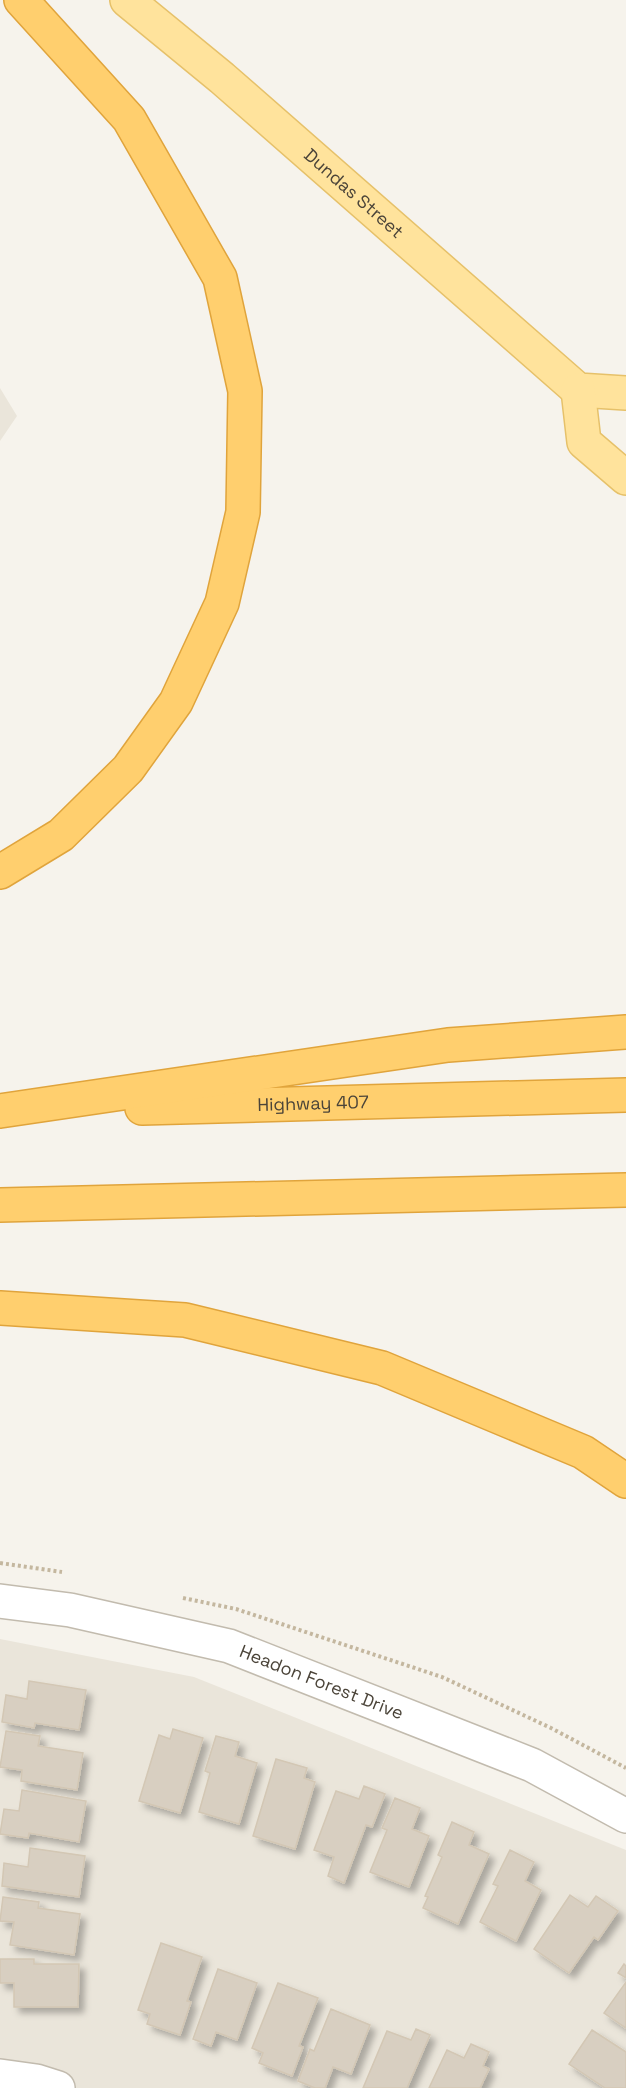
<svg xmlns="http://www.w3.org/2000/svg" width="626" height="2088" viewBox="0 0 626 2088" font-family="'Space Grotesk',sans-serif">
  <defs>
    <filter id="shadow"><feDropShadow dx="5.5" dy="5.5" stdDeviation="3" flood-color="#0004"/></filter>
  </defs>
  <rect width="100%" height="100%" fill="#f6f3ec"/>
  <!-- residential -->
  <path fill="#eae5da" d="M0 388 17 416 0 441Z
    M0 1639 194 1677 626 1850V2088H0Z"/>
  <!-- building -->
  <path fill="#d8cfc1" stroke="#d3c7b4" stroke-width="1.5" filter="url(#shadow)" d="M29 1681 86 1690 79 1730 35 1723 34 1728 2 1722 6 1695 27 1699Z
    M173 1729 203 1738 180 1813 139 1801 159 1735 170 1739Z
    M6 1731 40 1736 38 1746 83 1753 77 1790 21 1781 22 1770 0 1767Z
    M216 1736 239 1742 235 1756 257 1763 239 1824 199 1812 210 1773 205 1771Z
    M276 1759 307 1768 304 1778 315 1782 295 1849 253 1836Z
    M364 1786 385 1794 372 1827 366 1825 344 1883 328 1876 334 1857 314 1850 336 1791 359 1799Z
    M22 1790 86 1801 79 1842 29 1833 28 1838 0 1834 4 1809 19 1811Z
    M395 1798 420 1808 412 1829 429 1836 409 1887 370 1872 387 1830 382 1828Z
    M452 1822 474 1832 469 1845 489 1854 458 1924 423 1908 428 1897 425 1896 442 1857 438 1855Z
    M30 1848 85 1856 79 1897 2 1886 4 1863 28 1867Z
    M510 1850 534 1862 525 1881 541 1890 516 1941 480 1922 498 1886 493 1884Z
    M570 1895 588 1907 596 1896 618 1911 598 1940 594 1937 569 1973 534 1949Z
    M3 1897 39 1902 38 1908 80 1914 74 1955 10 1945 14 1922 0 1921Z
    M161 1943 202 1957 187 2001 191 2002 180 2035 147 2024 150 2014 138 2010Z
    M0 1959H34V1964H79L78 2007H14V1983H0Z
    M624 1964 626 1966V1978L618 1973Z
    M218 1969 257 1983 237 2040 216 2032 211 2046 193 2039Z
    M626 1982V2028L604 2013Z
    M278 1983 318 1998 299 2046 303 2047 292 2076 259 2063 263 2053 252 2048Z
    M331 2009 370 2025 351 2074 333 2067 325 2088H315L298 2081 310 2049 314 2051Z
    M416 2029 430 2035 407 2088H363L387 2031 411 2040Z
    M592 2030 626 2052V2088H605L569 2064Z
    M471 2044 489 2052 483 2066 489 2069 480 2088H429L447 2050 464 2058Z"/>
  <g fill="none" stroke-linecap="round" stroke-linejoin="round">
    <defs>
      <path id="minor" d="M0 2076 36 2081 58 2088"/>
      <g id="tertiary">
        <path id="s1" d="M0 1601 70 1610 229 1646 532 1765 626 1816"/>
      </g>
      <g id="primary">
        <path id="s2" d="M127 0 222 78 578 390 626 393"/>
        <path d="M578 390 584 442 626 478"/>
      </g>
      <g id="motorway">
        <path d="M0 872 61 835 128 769 176 702 222 603 243 512 245 391 220 278 129 119 21 0"/>
        <path id="s3" d="M142 1108 626 1095"/>
        <path d="M0 1111 448 1045 626 1032"/>
        <path d="M0 1205 626 1190"/>
        <path d="M0 1308 185 1320 382 1368 583 1452 626 1481"/>
      </g>
    </defs>
    <!-- minor casing -->
    <use href="#minor" stroke="#c2bbae" stroke-width="36"/>
    <!-- tertiary casing -->
    <use href="#tertiary" stroke="#c2bbae" stroke-width="36"/>
    <!-- primary casing -->
    <use href="#primary" stroke="#e6c16a" stroke-width="36"/>
    <!-- motorway casing -->
    <use href="#motorway" stroke="#e0a43c" stroke-width="36"/>
    <!-- path -->
    <path stroke="#c4b79f" stroke-width="4" stroke-dasharray="3 3" stroke-linecap="butt" d="M0 1563 62 1572
      M183 1598 236 1609 442 1677 551 1728 626 1768"/>
    <!-- minor -->
    <use href="#minor" stroke="#fff" stroke-width="33"/>
    <!-- tertiary -->
    <use href="#tertiary" stroke="#fff" stroke-width="33"/>
    <!-- primary -->
    <use href="#primary" stroke="#ffe39c" stroke-width="33"/>
    <!-- motorway -->
    <use href="#motorway" stroke="#ffcf6e" stroke-width="33"/>
  </g>
  <g text-anchor="middle" stroke-width="6" stroke-linejoin="round" paint-order="stroke">
    <!-- street labels -->
    <g font-size="18" fill="#4b4439" stroke="#fff">
      <text dy="6" stroke="none"><textPath href="#s2" startOffset="298">Dundas Street</textPath></text>
      <text dy="6" stroke="none"><textPath href="#s3" startOffset="171">Highway 407</textPath></text>
      <text dy="6" stroke="none"><textPath href="#s1" startOffset="333">Headon Forest Drive</textPath></text>
    </g>
  </g>
</svg>
